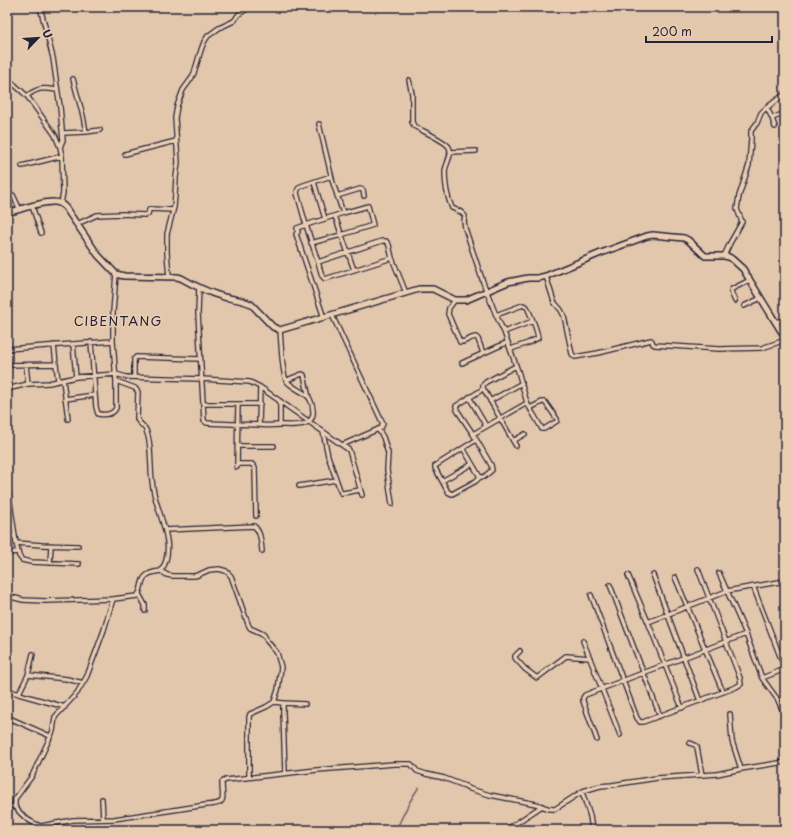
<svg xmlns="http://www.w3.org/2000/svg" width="792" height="837" viewBox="0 0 792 837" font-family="'Playpen Sans',sans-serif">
  <rect width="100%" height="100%" fill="#e3c7ac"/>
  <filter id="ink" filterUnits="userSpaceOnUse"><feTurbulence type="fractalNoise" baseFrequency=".025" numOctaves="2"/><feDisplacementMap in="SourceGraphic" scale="8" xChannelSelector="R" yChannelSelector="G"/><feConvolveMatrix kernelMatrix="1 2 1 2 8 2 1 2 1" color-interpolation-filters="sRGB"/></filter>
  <g filter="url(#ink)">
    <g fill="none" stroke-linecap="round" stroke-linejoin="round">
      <!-- stream -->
      <path stroke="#6b6066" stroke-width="1.5" d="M251 7 252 9 255 7
        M343 830 344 828H354L356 830
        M396 830C403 815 409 801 419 787"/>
      <defs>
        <path id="street" d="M40 7 53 58 60 107 63 140 60 147
          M7 78 27 96 55 135 60 147 62 156 63 193 61 203
          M73 79 83 116 86 132
          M409 80 412 94V122L414 126C422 131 444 140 449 147 453 155 446 163 445 171 445 183 447 197 452 208L461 212 465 216 464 221 465 228 483 282 496 315 504 332 518 371 527 403 473 434 491 465 492 470 484 477H480L476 481 452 494 448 492 435 468V466L476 440
          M27 96C38 87 44 88 57 90
          M767 108 772 118 775 127
          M772 118 780 115 783 116 785 118
          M319 124 333 183 343 213 306 225 318 262 382 241H386L389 245 392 258 406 293
          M63 133 86 132 100 130
          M450 152 476 151
          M125 154 176 141
          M22 166 62 156
          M314 182 325 219
          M13 195 20 210
          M337 196 360 189 363 190 364 196
          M32 206 41 233
          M335 216 354 270
          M77 224 97 215 122 214 145 215 148 214 149 210 150 209 173 210
          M311 243 341 235 373 225 368 206 343 213
          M724 256 730 243 742 222 737 209 739 196 749 165 751 139V131L757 123 761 113 765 109 785 94
          M318 262 322 276 325 279 392 258
          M546 276 554 302 561 310 564 316 572 354 575 357 598 353 651 340 652 341 653 344 655 345 719 349 762 348 785 340
          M169 277 167 253V234L174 207 175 195 176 178 178 162 175 118 177 106 183 90 191 79 194 73 201 50 204 42 208 36 219 28 234 21 239 14 250 7
          M199 287 198 313 204 421 207 423 259 425 260 387
          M455 300 449 308 448 314 460 342C465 343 470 337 476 337L478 339 483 353
          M735 301 731 292 732 289 750 280
          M744 306 761 298
          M332 315 383 424 381 428 342 445
          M496 315 523 305 527 307C531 316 537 328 538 338L528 343 511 349
          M324 318 296 234 298 232 297 228 306 225 297 193 298 189 301 186 331 176
          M775 322 785 320
          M504 332 533 321
          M91 342 96 407 98 414C104 415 113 415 116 408V381
          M73 344 76 377
          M54 345 56 364
          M7 349 113 341
          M462 363 508 342
          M7 365 56 364 58 380
          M26 365 28 384
          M134 377V359L136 357 200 359
          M63 380 68 419
          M287 380 302 374 304 375 309 398
          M483 388 516 446
          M7 389 28 384 49 383 76 377 116 374 126 377 202 379 250 382 260 387 349 450 362 495
          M469 397 486 426
          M65 399 95 395
          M280 401V425
          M490 401 522 383
          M527 403C532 412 537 420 542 429H544L557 421V419L545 402H542L530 408
          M203 404H260
          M259 425C266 426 274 425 281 425 291 425 315 428 313 411 313 408 312 403 310 399 305 391 292 389 286 380 282 372 281 341 280 330
          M378 429 383 437 388 453 387 470 392 504
          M323 432 328 456 341 493H343L360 490
          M473 434 457 410 456 406 480 391 483 388V385L486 382 516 366
          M513 441 525 434
          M237 446H274
          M463 448 480 477
          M237 464H252L255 468 256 516
          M237 467 238 404
          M442 481 472 464
          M7 486 8 489 15 536
          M299 486 336 480
          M165 530 254 526C261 532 261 542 262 551
          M7 537 15 536 16 543 42 545 78 546
          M16 543 19 556 22 560 31 562 79 564
          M7 553 18 552
          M50 563 51 545
          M161 571 167 575 173 576H194L198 575 209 570 219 569 226 571 231 576 248 624 250 628 261 633 264 635 267 641 277 653 281 667 278 690 274 702 266 707 250 714 249 717V777
          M719 573 746 634
          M628 575 648 622
          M653 575 700 701
          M675 577 723 692
          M610 585 660 716
          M753 586 785 669
          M139 594 145 605V611
          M591 595 637 718 640 722H643L736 687 741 684 740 678 698 569
          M7 596 23 600 45 601 113 599
          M583 641 620 735
          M520 651 515 656V658L525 669 537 678 566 656 590 658
          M33 654 28 675 21 689 19 694 65 707
          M28 675 67 679 83 683
          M762 678 778 700 785 716
          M8 690 19 694
          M274 702 283 703V712L285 773
          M283 703 305 704
          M682 708 648 622 727 591 785 581
          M730 714 732 741 741 769
          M7 717 50 736
          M597 740 583 701V698L585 695 746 634 762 678 785 669
          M690 743 695 745 697 747 702 775
          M582 792 590 816 592 830
          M102 799 103 819
          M7 805 15 807
          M41 826 73 820 114 819 206 805C228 804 222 800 222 782L226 780 317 770 356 767 394 764H411L417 771 426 774 444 778 465 786 470 789 490 795 536 804C543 806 548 810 555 809L583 791 600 786 612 785 657 778 717 774 741 769 785 762
          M46 830C42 826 37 825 32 822 25 819 20 813 15 807V799L32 776 53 731 55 717 77 693 87 676 104 630 113 599 137 596C143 590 140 580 146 576 150 572 156 572 161 571 178 546 157 514 153 488 152 481 151 473 151 466 150 455 151 443 147 433 145 424 139 425 137 419L138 392 135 388 116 381 113 341V312L116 274
          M506 830 542 806"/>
        <path id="secondary" d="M7 213C19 210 42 201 54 202 59 202 62 204 65 207L98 255 116 274 124 276 177 277 181 278C195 286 209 293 224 297 233 299 243 300 251 304L273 327 280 330 419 289H433L455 300H466L508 282 528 278H538L546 276 601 253 647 236 653 235 684 238 688 240 705 256H724L729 257 732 259 743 269 781 331 785 335"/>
      </defs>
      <!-- street casing -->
      <use href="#street" stroke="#22223b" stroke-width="6"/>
      <!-- secondary casing -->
      <use href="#secondary" stroke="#22223b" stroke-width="8"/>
      <!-- street -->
      <use href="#street" stroke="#ebceb1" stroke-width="3.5"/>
      <!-- secondary -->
      <use href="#secondary" stroke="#ebceb1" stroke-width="5"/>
    </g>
  </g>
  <g text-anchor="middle" stroke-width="3" stroke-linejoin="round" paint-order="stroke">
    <!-- quarter labels -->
    <g font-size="13" letter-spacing="1" fill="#22223b" stroke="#ebceb1">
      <text x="118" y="326">CIBENTANG</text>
    </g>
  </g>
  <!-- margin -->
  <rect width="792" height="837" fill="none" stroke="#ebceb1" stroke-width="24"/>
  <rect x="12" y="12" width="768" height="813" fill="none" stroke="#22223b" stroke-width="1.5" filter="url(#ink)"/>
  <!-- north arrow -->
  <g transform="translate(38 38) rotate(65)" stroke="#ebceb1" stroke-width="3" paint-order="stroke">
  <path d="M0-3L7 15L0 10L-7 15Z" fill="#22223b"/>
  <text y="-6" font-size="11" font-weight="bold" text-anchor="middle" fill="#22223b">U</text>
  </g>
  <!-- scale -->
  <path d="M646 36v6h126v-6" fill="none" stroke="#22223b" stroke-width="2"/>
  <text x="652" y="36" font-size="12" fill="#22223b" stroke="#ebceb1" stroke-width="3" paint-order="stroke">200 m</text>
</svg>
